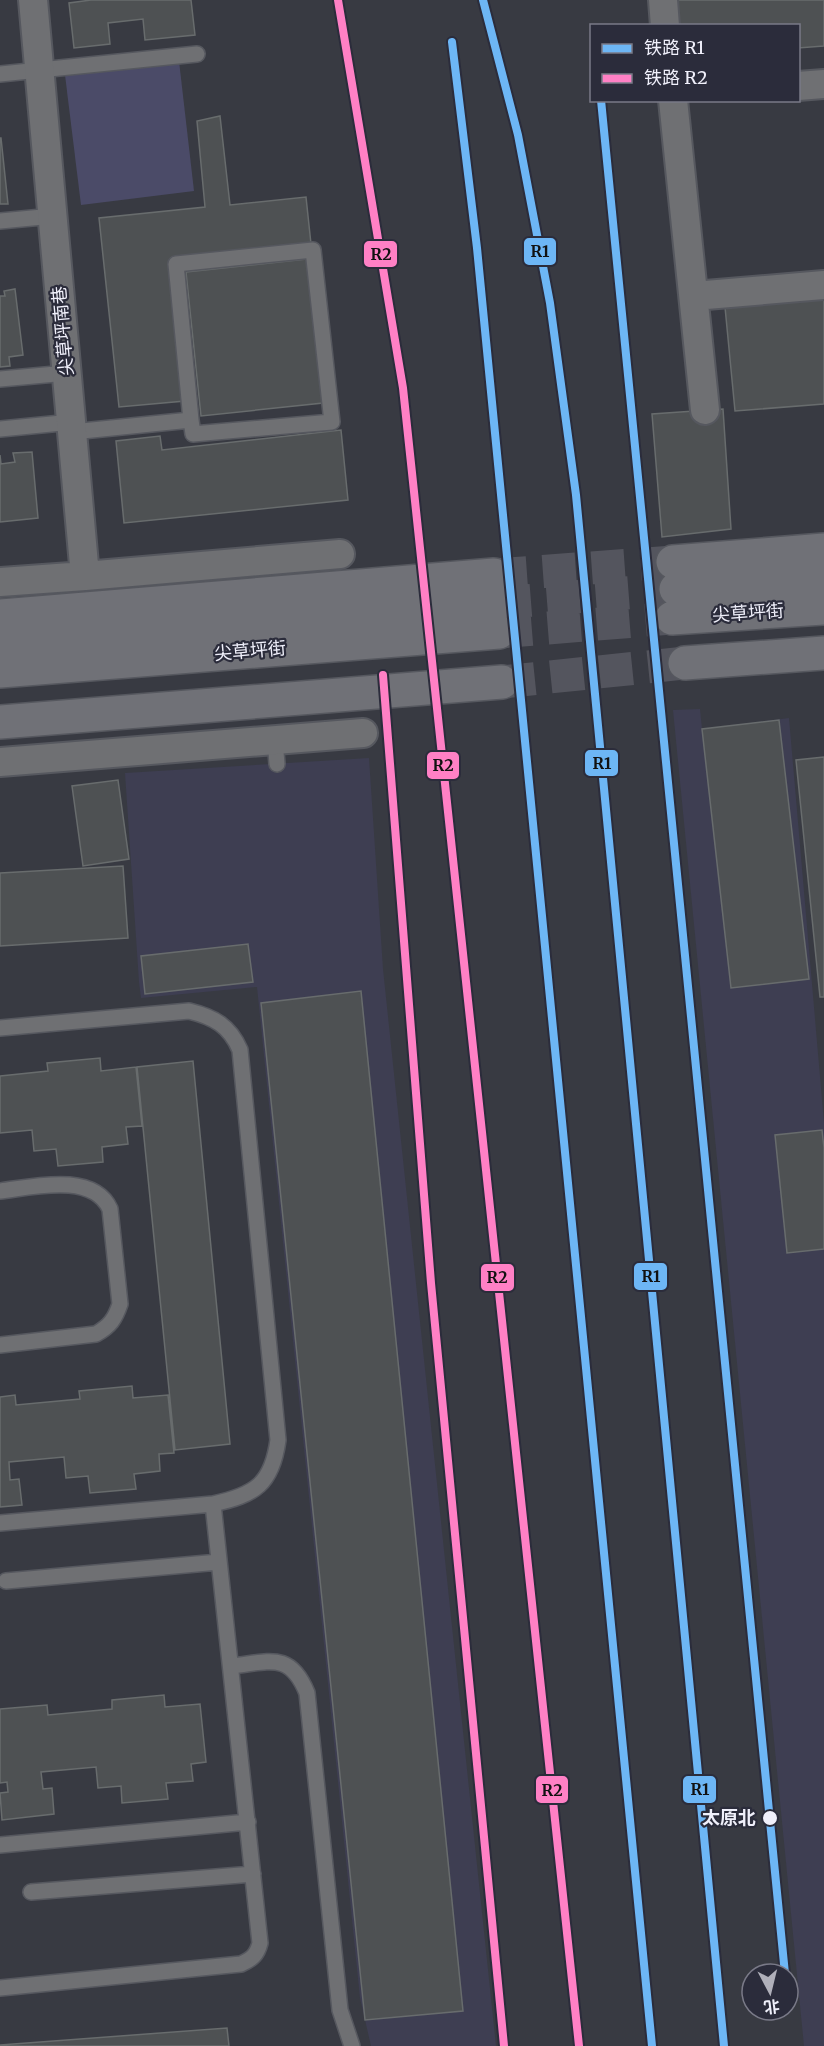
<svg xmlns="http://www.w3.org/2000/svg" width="824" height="2046" viewBox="0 0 824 2046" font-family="Merriweather,'Noto Sans SC',serif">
  <rect width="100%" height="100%" fill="#383a42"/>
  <!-- built -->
  <path fill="#3e3e52" d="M700 709 702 729 789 718 824 1123V2046H804L673 710Z
    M369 758 383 969 496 2046H371L360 1998 257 987 141 998 139 982 125 773Z"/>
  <!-- green -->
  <path fill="#4b4b68" d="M179 61 194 191 81 205 65 75Z"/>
  <!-- building -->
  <path fill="#4e5153" stroke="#686c6d" stroke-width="1.5" d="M191 0 195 35 145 40 143 19 108 23 110 44 74 48 69 3 91 0Z
    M668 0H824V46L798 48V26H671Z
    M220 116 230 205 306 197 311 244 171 258 185 401 119 407 99 218 205 207 197 121Z
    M1 138 8 204H0V138Z
    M307 259 323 403 201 416 186 272Z
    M15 289 23 355 9 357 10 366 0 367V296H5L4 291Z
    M824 299V404L735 411 725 307Z
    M723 409 731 529 662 537 652 414Z
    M341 430 348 500 124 523 116 441 160 436 162 450Z
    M32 452 38 518 0 522V455L1 464 15 462 13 453Z
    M779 720 809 979 731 988 702 729Z
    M824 757V997H820L796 760Z
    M118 780 129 859 83 866 72 786Z
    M123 866 128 938 0 946V873Z
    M248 944 253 982 145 994 141 956Z
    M361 991 463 2011 365 2020 261 1003Z
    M100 1058 101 1071 136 1067 142 1126 126 1127 128 1144 102 1147 103 1162 58 1166 56 1149 34 1151 32 1130 0 1133V1076L48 1071 47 1063Z
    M193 1061 230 1444 175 1450 137 1067Z
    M822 1130 824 1148V1249L787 1253 775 1135Z
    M132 1386 133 1398 168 1395 174 1453 159 1454 160 1471 134 1474 136 1489 90 1493 88 1476 66 1478 64 1457 9 1462 10 1480 19 1479 22 1505 0 1507V1397L15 1395 16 1405 80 1399 79 1391Z
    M164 1695 165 1707 200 1704 206 1762 191 1764 193 1781 166 1783 168 1799 122 1803 121 1786 98 1788 96 1767 41 1772 43 1789 52 1788 54 1814 2 1820 0 1793 8 1792 7 1782 0 1783V1709L47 1705 48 1715 112 1709V1700Z
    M227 2028 229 2046H0V2045Z"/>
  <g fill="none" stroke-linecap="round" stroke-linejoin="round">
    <!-- secondary-tunnel -->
    <path stroke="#54555e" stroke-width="33" stroke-dasharray="33 16" stroke-linecap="butt" d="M494 575 673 562
      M498 603 676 589
      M499 632 672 618
      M502 682 685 663"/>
    <defs>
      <path id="lane" d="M0 74 197 54
        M0 221 53 216
        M0 379 67 373
        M0 429 72 422
        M72 432 191 420 193 434 332 422 313 250 176 264 191 420
        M275 740 277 764
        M0 1028 189 1011C214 1017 230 1026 240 1050L278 1440C272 1484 255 1495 213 1504L0 1523
        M0 1191C33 1187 93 1172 110 1209L120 1304C115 1319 110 1326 96 1334L0 1345
        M6 1581 219 1562
        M232 1666C269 1662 290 1651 307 1693L340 2010 352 2046
        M0 1845 248 1822
        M31 1892 253 1874
        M0 1988 241 1964C252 1959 257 1955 260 1943L213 1504"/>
      <path id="street" d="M663 0 665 26
        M798 86 824 84
        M673 100 705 410
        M694 296 824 285
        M85 576 340 554
        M0 582 85 576 33 0
        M0 762 363 733"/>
      <path id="secondary" d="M673 562 824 550
        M676 589 824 578
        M0 616 494 575
        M672 618 824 608
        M0 645 498 603
        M685 663 824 653
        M0 671 499 632
        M0 722 502 682"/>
    </defs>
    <!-- lane casing -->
    <use href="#lane" stroke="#56585f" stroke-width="18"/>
    <!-- street casing -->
    <use href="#street" stroke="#56585f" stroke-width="32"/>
    <!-- secondary casing -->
    <use href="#secondary" stroke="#56585f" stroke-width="36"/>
    <!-- lane -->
    <use href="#lane" stroke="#6f7073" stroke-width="15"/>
    <!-- street -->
    <use href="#street" stroke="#6f7073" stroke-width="28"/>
    <!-- secondary -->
    <use href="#secondary" stroke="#707177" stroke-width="33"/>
    <defs>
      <path id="rail-1" d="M483 0 518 135 550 303 576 495 724 2046
        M452 42 477 248 652 2046
        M601 100 785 1974"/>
      <path id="rail-2" d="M338 0 403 388 579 2046
        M383 675 431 1283 504 2046"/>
    </defs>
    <!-- rail-1 casing -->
    <use href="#rail-1" stroke="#2b2c3b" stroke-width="12"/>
    <!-- rail-2 casing -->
    <use href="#rail-2" stroke="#2b2c3b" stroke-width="12"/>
    <!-- rail-1 -->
    <use href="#rail-1" stroke="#6db6f5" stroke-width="8"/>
    <!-- rail-2 -->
    <use href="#rail-2" stroke="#ff80c5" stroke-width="8"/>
  </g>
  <!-- markers -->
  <circle fill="#f0f0fb" stroke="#2b2c3b" stroke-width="2" cx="770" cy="1818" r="8"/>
  <g text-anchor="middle" stroke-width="4.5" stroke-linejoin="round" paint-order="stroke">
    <!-- street labels -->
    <g font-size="18" fill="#f0f0fb" stroke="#2b2c3b">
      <text transform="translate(63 331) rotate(-95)" y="6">尖草坪南巷</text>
      <text transform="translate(748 613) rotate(-4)" y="6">尖草坪街</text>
      <text transform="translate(250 651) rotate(-5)" y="6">尖草坪街</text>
    </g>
    <!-- stop labels -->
    <g font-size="18" font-weight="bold" fill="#f0f0fb" stroke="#2b2c3b" text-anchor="end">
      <text x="756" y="1824">太原北</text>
    </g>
  </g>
  <g stroke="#2b2c3b" stroke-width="2">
    <rect x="523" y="237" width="34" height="29" rx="6" fill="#6db6f5"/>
    <rect x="363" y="240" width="35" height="28" rx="6" fill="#ff80c5"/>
    <rect x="584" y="749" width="35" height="28" rx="6" fill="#6db6f5"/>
    <rect x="426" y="751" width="34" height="29" rx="6" fill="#ff80c5"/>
    <rect x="633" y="1262" width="35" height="29" rx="6" fill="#6db6f5"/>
    <rect x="480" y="1263" width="35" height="29" rx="6" fill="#ff80c5"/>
    <rect x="682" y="1775" width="35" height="29" rx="6" fill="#6db6f5"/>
    <rect x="535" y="1775" width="34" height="29" rx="6" fill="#ff80c5"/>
  </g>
  <g font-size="16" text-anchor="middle" font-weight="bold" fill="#111">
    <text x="540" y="257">R1</text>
    <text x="381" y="260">R2</text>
    <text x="602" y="769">R1</text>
    <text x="443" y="771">R2</text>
    <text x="651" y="1282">R1</text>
    <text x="497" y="1283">R2</text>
    <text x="700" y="1795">R1</text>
    <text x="552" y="1796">R2</text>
  </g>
  <!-- legend -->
  <rect x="590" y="24" width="210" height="78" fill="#2b2c3b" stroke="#7a7a88" stroke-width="1.5"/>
  <rect x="602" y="44" width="30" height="9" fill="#6db6f5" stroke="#7a7a88" stroke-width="1.5"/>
  <text x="644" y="54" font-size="18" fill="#f0f0fb">铁路 R1</text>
  <rect x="602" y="74" width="30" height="9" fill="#ff80c5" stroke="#7a7a88" stroke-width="1.5"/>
  <text x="644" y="84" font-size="18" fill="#f0f0fb">铁路 R2</text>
  <!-- north arrow -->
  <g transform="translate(770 1992) rotate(173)"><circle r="28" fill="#2b2c3b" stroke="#7a7a88" stroke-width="1.5"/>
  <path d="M0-4.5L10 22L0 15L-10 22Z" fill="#b0b0ba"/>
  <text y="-9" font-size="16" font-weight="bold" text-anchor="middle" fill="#f0f0fb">北</text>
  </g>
</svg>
